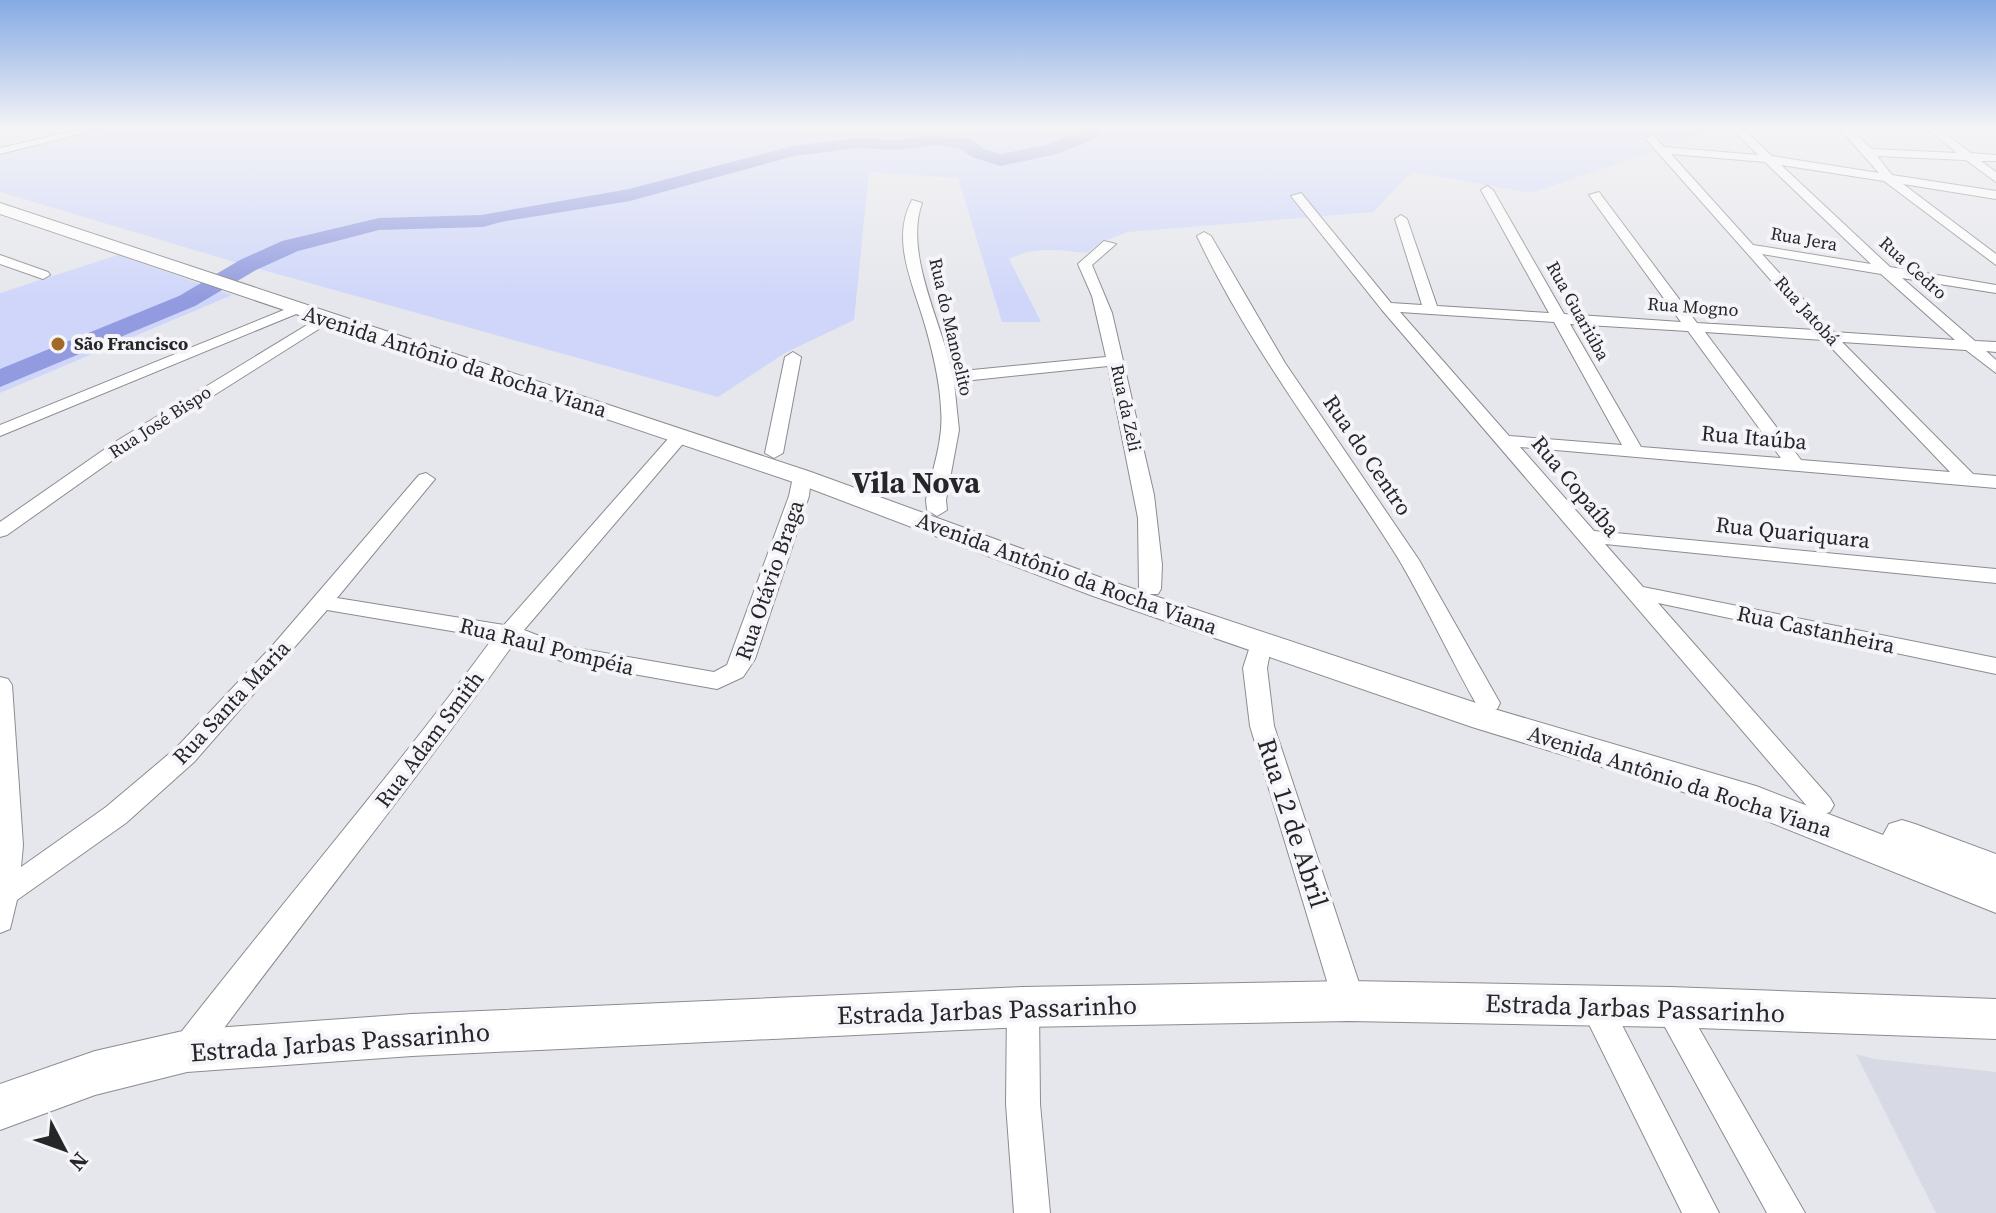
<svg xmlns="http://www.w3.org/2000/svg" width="1996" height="1213" viewBox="0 0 1996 1213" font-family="'Source Serif 4',serif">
  <rect width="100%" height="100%" fill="#e6e7ec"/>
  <!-- built -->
  <path fill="#d7d9e4" d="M1856 1054 1874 1059 1996 1072V1213H1936Z"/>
  <!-- green -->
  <path fill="#cfd6fa" d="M102 129H1720L1531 193 1412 172 1373 212 1128 232 1101 242 1087 253C1059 250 1035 246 1009 259L1041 322H1002L958 178 869 172 854 320 785 353 718 397 238 263 0 192V153Z
    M118 255 232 295 0 393V293Z"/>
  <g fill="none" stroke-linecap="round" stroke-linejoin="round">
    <!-- river -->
    <path fill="#929bdf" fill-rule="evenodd" d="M1085 129H1102L1097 138 1057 154 1000 166 972 157 961 149 936 145 897 150 857 148 794 156 630 201 501 222 483 227 379 230 298 251 256 270 195 306 0 387V369L179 296 240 260 282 241 379 218 481 215 629 189 793 146 857 138 897 140 936 135 972 140 984 149 1001 154 1046 145Z"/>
    <defs>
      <path id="street" d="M82 129H99L0 154V148Z
        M1732 129H1743L1772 156 1879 173 1840 129H1851L1872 149 1957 153 1928 129H1939L1971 153 1996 155V161H1981L1996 172V182L1966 160 1877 156 1892 175 1996 191V199L1903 184 1996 254V265L1884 181 1781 165 1890 267 1996 285V293L1902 278 1975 341 1996 342V352L1986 351 1996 360V373L1966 350 1842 342 1973 474 1996 476V488L1520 447 1594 531 1996 569V583L1605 544 1643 587 1996 658V674L1658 603 1830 798 1834 805 1830 812 1821 815 1812 812 1382 310 1291 196 1301 193 1391 303 1422 305 1395 219 1401 215 1407 219 1437 306 1549 313 1481 190 1487 186 1493 190 1564 314 1681 322 1589 195 1599 192 1697 323 1815 330 1645 138 1654 136 1664 147 1758 155ZM1671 154 1765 162 1871 264 1753 245ZM1762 254 1881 274 1955 340 1833 332ZM1400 312 1554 322 1622 445 1509 436ZM1570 324 1688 331 1781 458 1641 447ZM1705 332 1824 340 1950 472 1801 460Z
        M912 200 922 203C904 253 941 321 952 372L1106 357 1092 296 1078 264 1104 241 1116 244 1092 265 1112 313 1154 495 1162 565 1161 589 1158 594H1142L1139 589 1138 518 1108 366 954 382 959 430 946 500 947 510 937 516 927 510 926 500C932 470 944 440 941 409 940 382 933 353 925 325 914 286 890 240 912 200Z
        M1204 232 1211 236 1285 363 1419 560 1500 703 1497 709 1488 712 1479 709C1451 660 1427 607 1398 558 1331 451 1251 351 1197 236Z
        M0 255 48 272 50 275 43 279 0 264Z
        M296 305 301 306V312L0 436V425Z
        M325 314 333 319 330 322 127 450 7 535 0 537V522L115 442Z
        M793 352 801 357 783 453 774 458 765 453 785 357Z
        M681 430 690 435 687 439 524 630 565 646 714 672 727 665 789 496 793 477 802 471 809 473 811 477 809 496 755 659 743 677 717 689 561 661 514 643C413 786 302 921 199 1062L187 1067 175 1062 171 1051 175 1040C280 905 392 775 493 638L327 610 194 762 126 823 17 900 10 929 0 933V677L8 679 12 685 23 845 21 867 106 807 176 748 273 645 419 475 426 473 435 479 337 598 504 625 675 431Z
        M1261 634 1269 637 1272 642 1267 668 1274 726 1365 1001 1360 1011 1349 1015 1338 1011 1333 1001 1250 726 1243 668 1253 637Z
        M1596 991 1607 996 1719 1213H1682L1580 1006 1585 996Z
        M1023 992 1034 997 1039 1007 1040 1104 1050 1213H1014L1006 1104 1007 1007 1012 997Z
        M1670 992 1681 997 1805 1213H1767L1654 1007 1659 997Z"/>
      <path id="secondary" d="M0 203 811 472 1113 582 1494 709 1756 786 1883 835 1889 824 1902 820 1915 824 1996 854V913L1732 807 1472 727 1093 596 793 482 0 214Z
        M1349 981 1670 987 1996 999V1039L1670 1027 1349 1021 1023 1027 412 1056 187 1072 95 1095 0 1130V1084L95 1051 187 1030 412 1014 1023 987Z"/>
    </defs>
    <!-- street casing -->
    <use href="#street" stroke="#8b8c90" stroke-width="2"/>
    <!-- secondary casing -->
    <use href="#secondary" stroke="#8b8c90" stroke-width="2"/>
    <!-- street -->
    <use href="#street" fill="#fff" fill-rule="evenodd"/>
    <!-- secondary -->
    <use href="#secondary" fill="#fff" fill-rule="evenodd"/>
  </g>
  <!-- sky -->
  <linearGradient id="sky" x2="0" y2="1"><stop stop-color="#85aae4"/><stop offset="0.43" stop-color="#f4f4f6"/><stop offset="1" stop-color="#f4f4f6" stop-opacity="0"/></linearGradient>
  <rect width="1996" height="298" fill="url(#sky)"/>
  <!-- markers -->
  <circle fill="#a26a26" stroke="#f4f4f9" stroke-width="3" cx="58" cy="344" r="8"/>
  <g text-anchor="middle" stroke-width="8" stroke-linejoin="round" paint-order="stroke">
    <!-- far-street labels -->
    <g font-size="18" fill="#252627" stroke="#f4f4f9">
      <text transform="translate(1804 239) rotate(10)" y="6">Rua Jera</text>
      <text transform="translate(1913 268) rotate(42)" y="6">Rua Cedro</text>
      <text transform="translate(1693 307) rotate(4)" y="6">Rua Mogno</text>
      <text transform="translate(1578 311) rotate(61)" y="6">Rua Guariúba</text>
      <text transform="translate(1807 311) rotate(48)" y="6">Rua Jatobá</text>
      <text transform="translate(951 327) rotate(77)" y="6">Rua do Manoelito</text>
      <text transform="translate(1126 408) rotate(78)" y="6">Rua da Zeli</text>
      <text transform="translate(160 422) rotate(-33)" y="6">Rua José Bispo</text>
    </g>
    <!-- far-poi labels -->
    <g font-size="18" font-weight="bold" fill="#252627" stroke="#f4f4f9" text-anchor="start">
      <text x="74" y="350">São Francisco</text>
    </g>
    <!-- street labels -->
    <g font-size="22" fill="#252627" stroke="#f4f4f9">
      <text transform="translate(455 361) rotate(18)" y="8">Avenida Antônio da Rocha Viana</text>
      <text transform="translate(1754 437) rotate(5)" y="8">Rua Itaúba</text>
      <text transform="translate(1368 455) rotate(56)" y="8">Rua do Centro</text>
      <text transform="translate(1576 486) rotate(50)" y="8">Rua Copaíba</text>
      <text transform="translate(1793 532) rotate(6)" y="8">Rua Quariquara</text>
      <text transform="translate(1067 573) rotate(20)" y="8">Avenida Antônio da Rocha Viana</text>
      <text transform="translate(769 580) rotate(-71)" y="8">Rua Otávio Braga</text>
      <text transform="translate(1816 629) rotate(12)" y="8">Rua Castanheira</text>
      <text transform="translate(547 646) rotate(14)" y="8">Rua Raul Pompéia</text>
      <text transform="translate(231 702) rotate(-47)" y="8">Rua Santa Maria</text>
      <text transform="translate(429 739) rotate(-53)" y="8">Rua Adam Smith</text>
      <text transform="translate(1680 781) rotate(18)" y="8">Avenida Antônio da Rocha Viana</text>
    </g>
    <!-- near-street labels -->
    <g font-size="26" fill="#252627" stroke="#f4f4f9">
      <text transform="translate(1293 823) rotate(72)" y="9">Rua 12 de Abril</text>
      <text transform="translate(1635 1008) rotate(2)" y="9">Estrada Jarbas Passarinho</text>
      <text transform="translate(987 1010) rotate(-2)" y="9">Estrada Jarbas Passarinho</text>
      <text transform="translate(340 1042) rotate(-4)" y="9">Estrada Jarbas Passarinho</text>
    </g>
    <!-- district labels -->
    <g font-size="30" font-weight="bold" fill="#252627" stroke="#f4f4f9">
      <text x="916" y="493">Vila Nova</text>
    </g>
  </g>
  <!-- north arrow -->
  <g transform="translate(64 1149) rotate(131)" stroke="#f4f4f9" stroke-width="6" paint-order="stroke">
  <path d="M0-6L14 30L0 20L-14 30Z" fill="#252627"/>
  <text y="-12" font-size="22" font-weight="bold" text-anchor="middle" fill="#252627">N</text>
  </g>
</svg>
